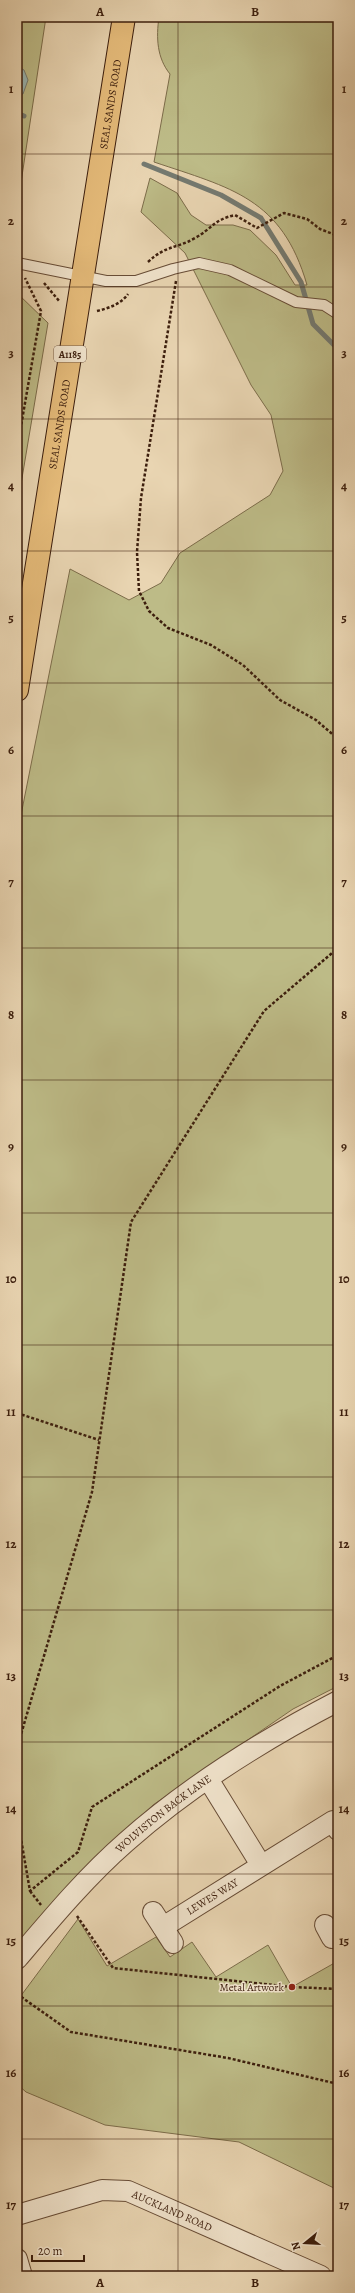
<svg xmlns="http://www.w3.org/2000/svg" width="355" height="2293" viewBox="0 0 355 2293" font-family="Alegreya,serif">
  <rect width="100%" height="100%" fill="#e9d5b2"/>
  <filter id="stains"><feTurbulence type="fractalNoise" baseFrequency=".005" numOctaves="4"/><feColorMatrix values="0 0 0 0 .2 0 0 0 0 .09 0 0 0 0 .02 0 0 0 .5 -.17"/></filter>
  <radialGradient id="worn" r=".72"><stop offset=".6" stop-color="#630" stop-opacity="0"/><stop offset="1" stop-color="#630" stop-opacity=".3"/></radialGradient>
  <!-- green -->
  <path fill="#bdbb87" stroke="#7c6c4a" d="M17 17H46L17 209Z
    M159 17H338V1686L293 1709 153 1805 59 1895 17 1949V841L21 815 70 569 129 600 161 583 180 553 270 495 283 471 271 415 251 385 185 253 141 212 150 178 177 193 191 215 206 225H233L250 230 276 255 295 285H307C282 198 231 188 154 162L170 74C157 58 156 38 159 17Z
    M17 293 48 323 17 508Z
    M78 1919 107 1966 156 1937 170 1957 192 1942 216 1977 268 1945 292 1987 338 1961V2190L239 2142 105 2125 26 2092 17 2084V2001Z"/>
  <!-- water -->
  <path fill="#99b7b4" stroke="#747a71" d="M17 66 24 70 28 80 23 94 17 95Z"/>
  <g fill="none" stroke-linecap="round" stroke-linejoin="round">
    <!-- stream -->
    <path stroke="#747a71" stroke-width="5" d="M17 113 24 116
      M144 164 221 195 261 218 301 282 313 324 338 349"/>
    <defs>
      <path id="service" d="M17 263 106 281H136L173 269 199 263 230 270 296 302 324 305 338 314"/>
      <g id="minor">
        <path d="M208 1779 261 1865"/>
        <path d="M153 1912 173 1943"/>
        <path d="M325 1925 332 1938 338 1935"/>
        <path id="s1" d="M163 1927 333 1821 338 1830"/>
        <path id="s2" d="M17 1959C51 1919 86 1877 126 1842 189 1786 263 1740 338 1701"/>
        <path id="s3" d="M17 2215 102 2190 128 2191 321 2276"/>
        <path d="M17 2259 22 2276"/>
      </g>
      <g id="primary">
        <path id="s4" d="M17 690 124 17"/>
      </g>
    </defs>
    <!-- service casing -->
    <use href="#service" stroke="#674c36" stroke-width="12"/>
    <!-- minor casing -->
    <use href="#minor" stroke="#674c36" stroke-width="22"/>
    <!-- primary casing -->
    <use href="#primary" stroke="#3c1e0d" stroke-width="24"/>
    <!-- path -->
    <path stroke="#3c1e0d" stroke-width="2.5" stroke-dasharray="3 2" stroke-linecap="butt" d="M148 262C166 245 176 249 195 238 213 228 213 220 235 215L257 228 284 213 307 219 320 229 338 236
      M176 281 141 498 137 552 139 591 149 611 168 628 211 645 243 665 280 700 316 720 338 739
      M44 283 60 302
      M97 311C109 308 121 304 128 294
      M17 449 41 311 25 278
      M17 1413 99 1440
      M17 1748 92 1492 131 1222 264 1011 338 948
      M17 1816 30 1891 78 1852 92 1807 280 1686 338 1655
      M30 1891 41 1905
      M77 1916 113 1968 292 1987 338 1989
      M17 1994 71 2032 228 2058 338 2084"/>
    <!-- service -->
    <use href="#service" stroke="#f1e4cd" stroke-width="10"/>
    <!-- minor -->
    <use href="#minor" stroke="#f1e4cd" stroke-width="20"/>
    <!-- primary -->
    <use href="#primary" stroke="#e4ba79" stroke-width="22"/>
  </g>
  <!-- grid -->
  <path fill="none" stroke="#3c1e0d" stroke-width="1" stroke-opacity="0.55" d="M178 17V2276M17 154H338M17 287H338M17 419H338M17 551H338M17 683H338M17 816H338M17 948H338M17 1080H338M17 1213H338M17 1345H338M17 1477H338M17 1610H338M17 1742H338M17 1874H338M17 2006H338M17 2139H338"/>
  <!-- markers -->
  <circle fill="#8f2418" stroke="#f1e4cd" stroke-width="1.5" cx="292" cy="1987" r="4"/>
  <g text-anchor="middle" stroke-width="3" stroke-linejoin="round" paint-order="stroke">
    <!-- shield labels -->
    <rect fill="#f1e4cd" stroke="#725947" stroke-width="1" x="54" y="346" width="32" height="16" rx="3"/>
    <g font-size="10" font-weight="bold" fill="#3c1e0d">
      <text x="70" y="358">A1185</text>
    </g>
    <!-- street labels -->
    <g font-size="11" fill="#3c1e0d" stroke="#f1e4cd">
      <text dy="4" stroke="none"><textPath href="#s4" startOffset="593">SEAL SANDS ROAD</textPath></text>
      <text dy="4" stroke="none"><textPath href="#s4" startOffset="269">SEAL SANDS ROAD</textPath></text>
      <text dy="4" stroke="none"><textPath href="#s2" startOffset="207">WOLVISTON BACK LANE</textPath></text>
      <text dy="4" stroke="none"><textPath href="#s1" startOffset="58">LEWES WAY</textPath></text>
      <text dy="4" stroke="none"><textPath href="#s3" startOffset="163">AUCKLAND ROAD</textPath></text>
    </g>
    <!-- poi labels -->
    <g font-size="11" fill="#3c1e0d" stroke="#f1e4cd" text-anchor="end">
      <text x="284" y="1991">Metal Artwork</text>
    </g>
  </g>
  <!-- margin -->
  <rect width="355" height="2293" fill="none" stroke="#e9d5b2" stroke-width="44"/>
  <!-- north arrow -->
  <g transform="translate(305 2243) rotate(252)" stroke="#f1e4cd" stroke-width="3" paint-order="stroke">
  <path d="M0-3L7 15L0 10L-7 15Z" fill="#3c1e0d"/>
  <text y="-6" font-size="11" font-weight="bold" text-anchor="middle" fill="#3c1e0d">N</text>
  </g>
  <!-- scale -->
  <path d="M32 2255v6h52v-6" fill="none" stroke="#3c1e0d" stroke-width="2"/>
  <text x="38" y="2255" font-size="12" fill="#3c1e0d" stroke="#f1e4cd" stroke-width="3" paint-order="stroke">20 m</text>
  <rect x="22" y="22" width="311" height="2249" fill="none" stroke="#3c1e0d" stroke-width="1.5"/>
  <g font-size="13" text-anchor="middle" font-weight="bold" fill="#3c1e0d">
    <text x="100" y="16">A</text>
    <text x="255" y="16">B</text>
    <text x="11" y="93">1</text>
    <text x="344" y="93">1</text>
    <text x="11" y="225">2</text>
    <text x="344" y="225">2</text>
    <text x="11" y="357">3</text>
    <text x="344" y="357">3</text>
    <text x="11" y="490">4</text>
    <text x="344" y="490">4</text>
    <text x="11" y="622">5</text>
    <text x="344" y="622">5</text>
    <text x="11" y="754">6</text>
    <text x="344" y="754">6</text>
    <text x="11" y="886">7</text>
    <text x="344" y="886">7</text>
    <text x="11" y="1019">8</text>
    <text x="344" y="1019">8</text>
    <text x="11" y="1151">9</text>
    <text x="344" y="1151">9</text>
    <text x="11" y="1283">10</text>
    <text x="344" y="1283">10</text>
    <text x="11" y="1416">11</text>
    <text x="344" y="1416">11</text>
    <text x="11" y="1548">12</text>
    <text x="344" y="1548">12</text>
    <text x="11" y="1680">13</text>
    <text x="344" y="1680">13</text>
    <text x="11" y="1813">14</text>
    <text x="344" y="1813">14</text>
    <text x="11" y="1945">15</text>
    <text x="344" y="1945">15</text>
    <text x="11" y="2077">16</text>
    <text x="344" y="2077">16</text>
    <text x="11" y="2209">17</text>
    <text x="344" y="2209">17</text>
    <text x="100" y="2287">A</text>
    <text x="255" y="2287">B</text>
  </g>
  <rect width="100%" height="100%" filter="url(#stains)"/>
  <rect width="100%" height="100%" fill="url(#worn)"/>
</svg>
